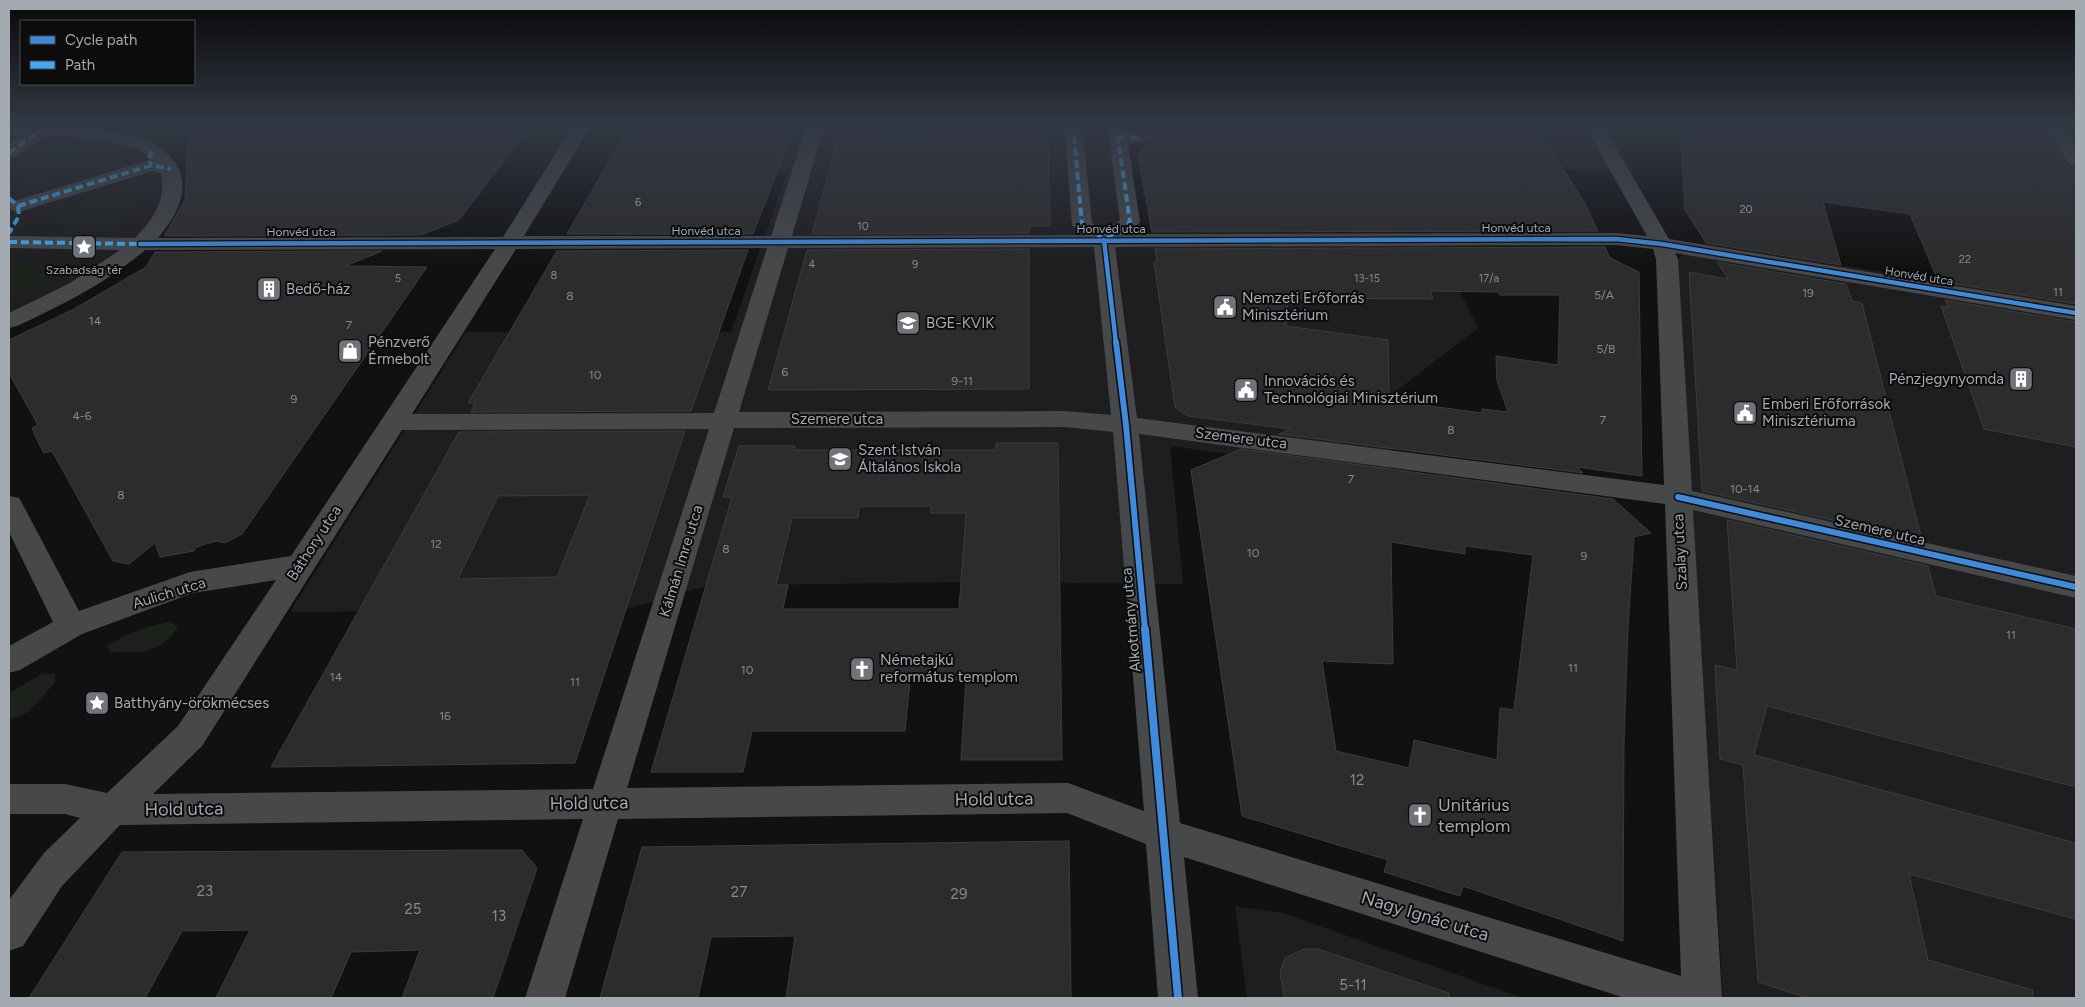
<svg xmlns="http://www.w3.org/2000/svg" width="2085" height="1007" viewBox="0 0 2085 1007" font-family="Figtree,sans-serif">
  <rect width="100%" height="100%" fill="#111112"/>
  <!-- built -->
  <path fill="#1e1e20" d="M9 124H71L69 126 113 130 136 136 150 143 182 170 179 200 142 253 9 327Z
    M726 124H1606L1635 174 1126 141 1142 236 1436 239 1446 264 1478 328 1390 396 1391 476 1170 446 1183 584 961 582 706 586 626 609 290 612 466 332H731L786 175 702 174Z
    M2038 124H2076V188Z
    M1691 242 2076 302V998H1723L1677 262Z
    M1235 906 1283 913 1523 998H1247Z"/>
  <!-- green -->
  <path fill="#1c211c" d="M57 145 93 150 118 160C94 167 40 188 18 181L16 177 20 172Z
    M137 186 134 205 121 226H59L46 222C48 207 121 191 137 186Z
    M21 259 80 261 46 282 9 301V261Z
    M169 622 178 626C162 654 139 653 110 652L107 646C126 634 147 626 169 622Z
    M42 674H55V682C43 696 29 718 9 719V693Z"/>
  <!-- building -->
  <path fill="#2c2c2d" stroke="#3a3c3e" fill-rule="evenodd" d="M189 124 467 125 532 124 459 220 421 235 164 236 185 200Z
    M1161 124H1534L1583 200 1598 231 1152 232 1138 155 1152 139V136Z
    M1680 124H2043L2067 166 2076 169V304L1938 281 1910 214 1823 202 1841 265 1706 243 1685 210Z
    M637 127 793 130 753 234H567L627 130Z
    M840 131 1048 135 1050 226H1029V233L812 234Z
    M1605 247 1610 258 1639 272 1642 476 1577 467 1583 473 1279 434 1291 429 1188 416 1175 407 1154 262H1157L1155 249ZM1430 291 1498 292 1500 295H1560L1558 365 1496 356 1497 381 1508 412 1482 409V413L1415 404V399L1389 396 1388 340 1286 326 1288 298 1433 299Z
    M1029 249V389L768 390 807 250Z
    M748 250 691 411 471 412 475 403H468L557 251Z
    M382 251 345 266 427 267 242 534 225 543 216 541 196 547 194 551 160 557 155 543 129 564 113 561 52 451 44 453 37 440 32 428 38 425 9 373V340L74 309 146 267 155 252Z
    M1717 262 1846 284 1852 301 1862 303 1922 540 1702 491 1689 272 1728 279Z
    M1945 300 2076 322V447L1984 429 1941 306 1948 307Z
    M685 431 575 763 271 767 459 432ZM590 495 557 577 458 579 498 496Z
    M996 443H1058L1062 760H961L966 680H910L905 731H752L743 772H651L732 497H723L739 446H795L794 450H996ZM873 506H931V513H966L959 609H783L788 585H776L792 518H858L859 507Z
    M1241 449 1613 499 1651 533 1634 537 1628 627 1624 741 1623 941 1463 886 1460 896 1384 872 1388 860 1242 816 1191 470ZM1391 542 1465 554V546L1533 555 1514 710 1500 708 1497 760 1414 740 1409 768 1336 751 1322 661 1393 664Z
    M1727 520 1928 566 1936 596 2076 629V787L1767 706 1754 755 2076 843V919L1909 874 1928 960 2033 990 2032 998H1808L1758 982 1743 765 1720 759 1715 665 1737 670Z
    M1069 841 1071 998H786L795 936 711 937 698 998H600L642 847Z
    M522 850 537 868 493 998H402L420 950 351 952 331 998H216L250 930 182 931 145 998H29L122 852Z
    M1304 949H1318L1449 993V998H1284L1280 972 1285 958Z"/>
  <g fill="none" stroke-linecap="round" stroke-linejoin="round">
    <!-- minor -->
    <path fill="#46484a" fill-rule="evenodd" d="M44 124C55 127 67 126 78 127 113 130 172 137 181 176 187 199 172 221 158 238L503 237 574 124H592L524 236H771L807 124H825L792 236 1082 235 1072 225 1065 129 1043 128 1040 124H1082L1092 223 1104 231 1120 220 1107 124H1125L1126 132 1148 134 1151 138 1148 142 1128 143 1140 222 1126 234 1616 233 1647 236 1584 124H1602L1669 239 2076 306V320L1675 253 1678 259 1692 491 2076 576V598L1693 510 1722 998H1625L1184 857 1198 998H1158L1146 844 1067 813 618 819 565 998H525L583 819 120 825 62 886 23 946 9 951V900L44 853 80 818 65 814H9V784H65L107 793 178 726 276 580 193 593 82 634 20 670 9 673V646L53 622 9 532V496L19 498 23 505 79 611 190 572 291 556 495 249 145 250C107 283 62 305 17 326L9 328V313L70 283 120 250 9 248V236L135 238C153 220 167 199 161 173L153 171 25 210 18 212 11 210 9 205 11 202 152 159C132 139 73 136 45 136L16 157 9 158V145L22 135H9V125ZM1616 245 1653 249 1656 259 1664 485 1137 418 1115 247ZM1094 247 1111 415 1065 411 739 412 788 248ZM767 248 714 413 412 414 516 249ZM1065 427 1113 432 1144 811 1068 783 627 788 734 428ZM709 429 593 789 153 794 202 746 402 430ZM1139 434 1665 504 1681 976 1180 823Z
      M2045 124H2063L2076 146V167L2069 165Z"/>
    <!-- quiet -->
    <path stroke="#3fa9f5" stroke-width="4" stroke-dasharray="8 4" stroke-linecap="butt" d="M1049 124H1073
      M1073 124 1082 225 1104 240 1130 222 1116 124
      M1118 137 1142 138
      M152 151 148 161 152 165
      M9 153 41 130
      M9 198 18 206 19 216 9 233
      M18 206 152 165 171 169
      M9 242 140 244"/>
    <defs>
      <path id="cycleway-far2" d="M1104 240 1116 343
        M140 244 1616 239 1662 244 2076 313"/>
      <path id="cycleway-far1" d="M1116 342 1126 425 1145 630
        M1678 497 2076 587"/>
      <path id="cycleway" d="M1145 629 1178 998"/>
    </defs>
    <!-- cycleway-far2 casing -->
    <use href="#cycleway-far2" stroke="#0c0c0d" stroke-width="7"/>
    <!-- cycleway-far1 casing -->
    <use href="#cycleway-far1" stroke="#0c0c0d" stroke-width="9"/>
    <!-- cycleway casing -->
    <use href="#cycleway" stroke="#0c0c0d" stroke-width="11"/>
    <!-- cycleway-far2 -->
    <use href="#cycleway-far2" stroke="#408adc" stroke-width="4.5"/>
    <!-- cycleway-far1 -->
    <use href="#cycleway-far1" stroke="#408adc" stroke-width="6"/>
    <!-- cycleway -->
    <use href="#cycleway" stroke="#408adc" stroke-width="8"/>
  </g>
  <!-- sky -->
  <linearGradient id="sky" x2="0" y2="1"><stop stop-color="#09090a"/><stop offset="0.47" stop-color="#323844"/><stop offset="1" stop-color="#323844" stop-opacity="0"/></linearGradient>
  <rect width="2085" height="265" fill="url(#sky)"/>
  <!-- icons -->
  <defs>
    <symbol id="sight-square" viewBox="-11 -11 22 22"><rect x="-9" y="-9" width="18" height="18" rx="4" fill="#70747a" stroke="#0c0c0d"/><path d="M0-6L1.8-2.2L6-1.7L2.9 1.2L3.7 5.4L0 3.3L-3.7 5.4L-2.9 1.2L-6-1.7L-1.8-2.2Z" fill="#fff"/></symbol>
    <symbol id="building-square" viewBox="-11 -11 22 22"><rect x="-9" y="-9" width="18" height="18" rx="4" fill="#70747a" stroke="#0c0c0d"/><path d="M-4-6H4V6H1V3H-1V6H-4ZM-2.5-4.3h1.7v1.8h-1.7ZM.8-4.3h1.7v1.8H.8ZM-2.5-1h1.7V.8h-1.7ZM.8-1h1.7V.8H.8Z" fill="#fff"/></symbol>
    <symbol id="civic-square" viewBox="-11 -11 22 22"><rect x="-9" y="-9" width="18" height="18" rx="4" fill="#70747a" stroke="#0c0c0d"/><path d="M-.6-6.5H3V-4.5H.6V-3L4-1V1h2V6H-6V1h2V-1L-.6-3ZM-1.2 2.5V6h2.4V2.5Z" fill="#fff"/></symbol>
    <symbol id="university-square" viewBox="-11 -11 22 22"><rect x="-9" y="-9" width="18" height="18" rx="4" fill="#70747a" stroke="#0c0c0d"/><path d="M0-5L7-2L0 1L-7-2ZM-4 1L0 2.5L4 1V4Q0 6-4 4Z" fill="#fff"/></symbol>
    <symbol id="shop-square" viewBox="-11 -11 22 22"><rect x="-9" y="-9" width="18" height="18" rx="4" fill="#70747a" stroke="#0c0c0d"/><path d="M-5-2.5h2.3a2.7 3.5 0 0 1 5.4 0H5L5.5 6h-11ZM-1.5-2.5h3a1.5 2.3 0 0 0-3 0Z" fill="#fff"/></symbol>
    <symbol id="school-square" viewBox="-11 -11 22 22"><rect x="-9" y="-9" width="18" height="18" rx="4" fill="#70747a" stroke="#0c0c0d"/><path d="M0-5L7-2L0 1L-7-2ZM-4 1L0 2.5L4 1V4Q0 6-4 4Z" fill="#fff"/></symbol>
    <symbol id="church-square" viewBox="-11 -11 22 22"><rect x="-9" y="-9" width="18" height="18" rx="4" fill="#70747a" stroke="#0c0c0d"/><path d="M-1.2-6h2.4v3.5h3.3v2.4h-3.3V6h-2.4V-.1h-3.3v-2.4h3.3Z" fill="#fff"/></symbol>
  </defs>
  <g fill-rule="evenodd">
    <use href="#sight-square" x="70" y="233" width="28" height="28"/>
    <use href="#building-square" x="255" y="275" width="28" height="28"/>
    <use href="#civic-square" x="1211" y="293" width="28" height="28"/>
    <use href="#university-square" x="894" y="309" width="28" height="28"/>
    <use href="#shop-square" x="336" y="337" width="28" height="28"/>
    <use href="#building-square" x="2007" y="365" width="28" height="28"/>
    <use href="#civic-square" x="1232" y="376" width="28" height="28"/>
    <use href="#civic-square" x="1731" y="399" width="28" height="28"/>
    <use href="#school-square" x="826" y="445" width="28" height="28"/>
    <use href="#church-square" x="848" y="655" width="28" height="28"/>
    <use href="#sight-square" x="83" y="689" width="28" height="28"/>
    <use href="#church-square" x="1406" y="801" width="28" height="28"/>
  </g>
  <g text-anchor="middle" stroke-width="4" stroke-linejoin="round" paint-order="stroke">
    <!-- far-number labels -->
    <g font-size="11" fill="#858a91">
      <text x="638" y="206">6</text>
      <text x="1746" y="213">20</text>
      <text x="863" y="230">10</text>
      <text x="1965" y="263">22</text>
      <text x="812" y="268">4</text>
      <text x="915" y="268">9</text>
      <text x="554" y="279">8</text>
      <text x="398" y="282">5</text>
      <text x="1367" y="282">13-15</text>
      <text x="1489" y="282">17/a</text>
    </g>
    <!-- far-street labels -->
    <g font-size="12" fill="#a3aab2" stroke="#0c0c0d">
      <text x="1516" y="232">Honvéd utca</text>
      <text x="1111" y="233">Honvéd utca</text>
      <text x="706" y="235">Honvéd utca</text>
      <text x="301" y="236">Honvéd utca</text>
      <text transform="translate(1919 276) rotate(9)" y="4">Honvéd utca</text>
    </g>
    <!-- far-poi labels -->
    <g font-size="12" fill="#a3aab2" stroke="#0c0c0d">
      <text x="84" y="274">Szabadság tér</text>
    </g>
    <!-- number labels -->
    <g font-size="12" fill="#858a91">
      <text x="2058" y="296">11</text>
      <text x="1808" y="297">19</text>
      <text x="1604" y="299">5/A</text>
      <text x="570" y="300">8</text>
      <text x="95" y="325">14</text>
      <text x="349" y="329">7</text>
      <text x="1606" y="353">5/B</text>
      <text x="785" y="376">6</text>
      <text x="595" y="379">10</text>
      <text x="962" y="385">9-11</text>
      <text x="294" y="403">9</text>
      <text x="82" y="420">4-6</text>
      <text x="1603" y="424">7</text>
      <text x="1451" y="434">8</text>
      <text x="1351" y="483">7</text>
      <text x="1745" y="493">10-14</text>
      <text x="121" y="499">8</text>
      <text x="436" y="548">12</text>
      <text x="726" y="553">8</text>
      <text x="1253" y="557">10</text>
      <text x="1584" y="560">9</text>
      <text x="2011" y="639">11</text>
      <text x="1573" y="672">11</text>
      <text x="747" y="674">10</text>
      <text x="336" y="681">14</text>
      <text x="575" y="686">11</text>
      <text x="445" y="720">16</text>
    </g>
    <!-- poi labels -->
    <g font-size="15" fill="#a3aab2" stroke="#0c0c0d" text-anchor="start">
      <text x="286" y="294">Bedő-ház</text>
      <text x="1242" y="303">Nemzeti Erőforrás<tspan x="1242" dy="17">Minisztérium</tspan></text>
      <text x="926" y="328">BGE-KVIK</text>
      <text x="368" y="347">Pénzverő<tspan x="368" dy="17">Érmebolt</tspan></text>
      <text x="2004" y="384" text-anchor="end">Pénzjegynyomda</text>
      <text x="1264" y="386">Innovációs és<tspan x="1264" dy="17">Technológiai Minisztérium</tspan></text>
      <text x="1762" y="409">Emberi Erőforrások<tspan x="1762" dy="17">Minisztériuma</tspan></text>
      <text x="858" y="455">Szent István<tspan x="858" dy="17">Általános Iskola</tspan></text>
      <text x="880" y="665">Németajkú<tspan x="880" dy="17">református templom</tspan></text>
      <text x="114" y="708">Batthyány-örökmécses</text>
    </g>
    <!-- street labels -->
    <g font-size="15" fill="#a3aab2" stroke="#0c0c0d">
      <text x="837" y="424">Szemere utca</text>
      <text transform="translate(1241 438) rotate(7)" y="5">Szemere utca</text>
      <text transform="translate(1880 530) rotate(13)" y="5">Szemere utca</text>
      <text transform="translate(314 543) rotate(-57)" y="5">Báthory utca</text>
      <text transform="translate(1680 552) rotate(-93)" y="5">Szalay utca</text>
      <text transform="translate(681 561) rotate(-73)" y="5">Kálmán Imre utca</text>
      <text transform="translate(169 593) rotate(-17)" y="5">Aulich utca</text>
      <text transform="translate(1131 620) rotate(-95)" y="5">Alkotmány utca</text>
    </g>
    <!-- near-number labels -->
    <g font-size="15" fill="#858a91">
      <text x="1357" y="785">12</text>
      <text x="205" y="896">23</text>
      <text x="739" y="897">27</text>
      <text x="959" y="899">29</text>
      <text x="413" y="914">25</text>
      <text x="499" y="921">13</text>
      <text x="1353" y="990">5-11</text>
    </g>
    <!-- near-street labels -->
    <g font-size="18" fill="#a3aab2" stroke="#0c0c0d">
      <text transform="translate(994 799) rotate(-1)" y="6">Hold utca</text>
      <text transform="translate(589 803) rotate(-1)" y="6">Hold utca</text>
      <text transform="translate(184 809) rotate(-1)" y="6">Hold utca</text>
      <text transform="translate(1425 916) rotate(17)" y="6">Nagy Ignác utca</text>
    </g>
    <!-- near-poi labels -->
    <g font-size="18" fill="#a3aab2" stroke="#0c0c0d" text-anchor="start">
      <text x="1438" y="811">Unitárius<tspan x="1438" dy="21">templom</tspan></text>
    </g>
  </g>
  <!-- border -->
  <rect width="2085" height="1007" fill="none" stroke="#a3aab2" stroke-width="20"/>
  <!-- legend -->
  <rect x="20" y="20" width="175" height="65" fill="#0c0c0d" stroke="#484b4f"/>
  <rect x="30" y="36" width="25" height="8" fill="#408adc" stroke="#484b4f"/>
  <text x="65" y="45" font-size="15" fill="#a3aab2">Cycle path</text>
  <rect x="30" y="61" width="25" height="8" fill="#3fa9f5" stroke="#484b4f"/>
  <text x="65" y="70" font-size="15" fill="#a3aab2">Path</text>
</svg>
